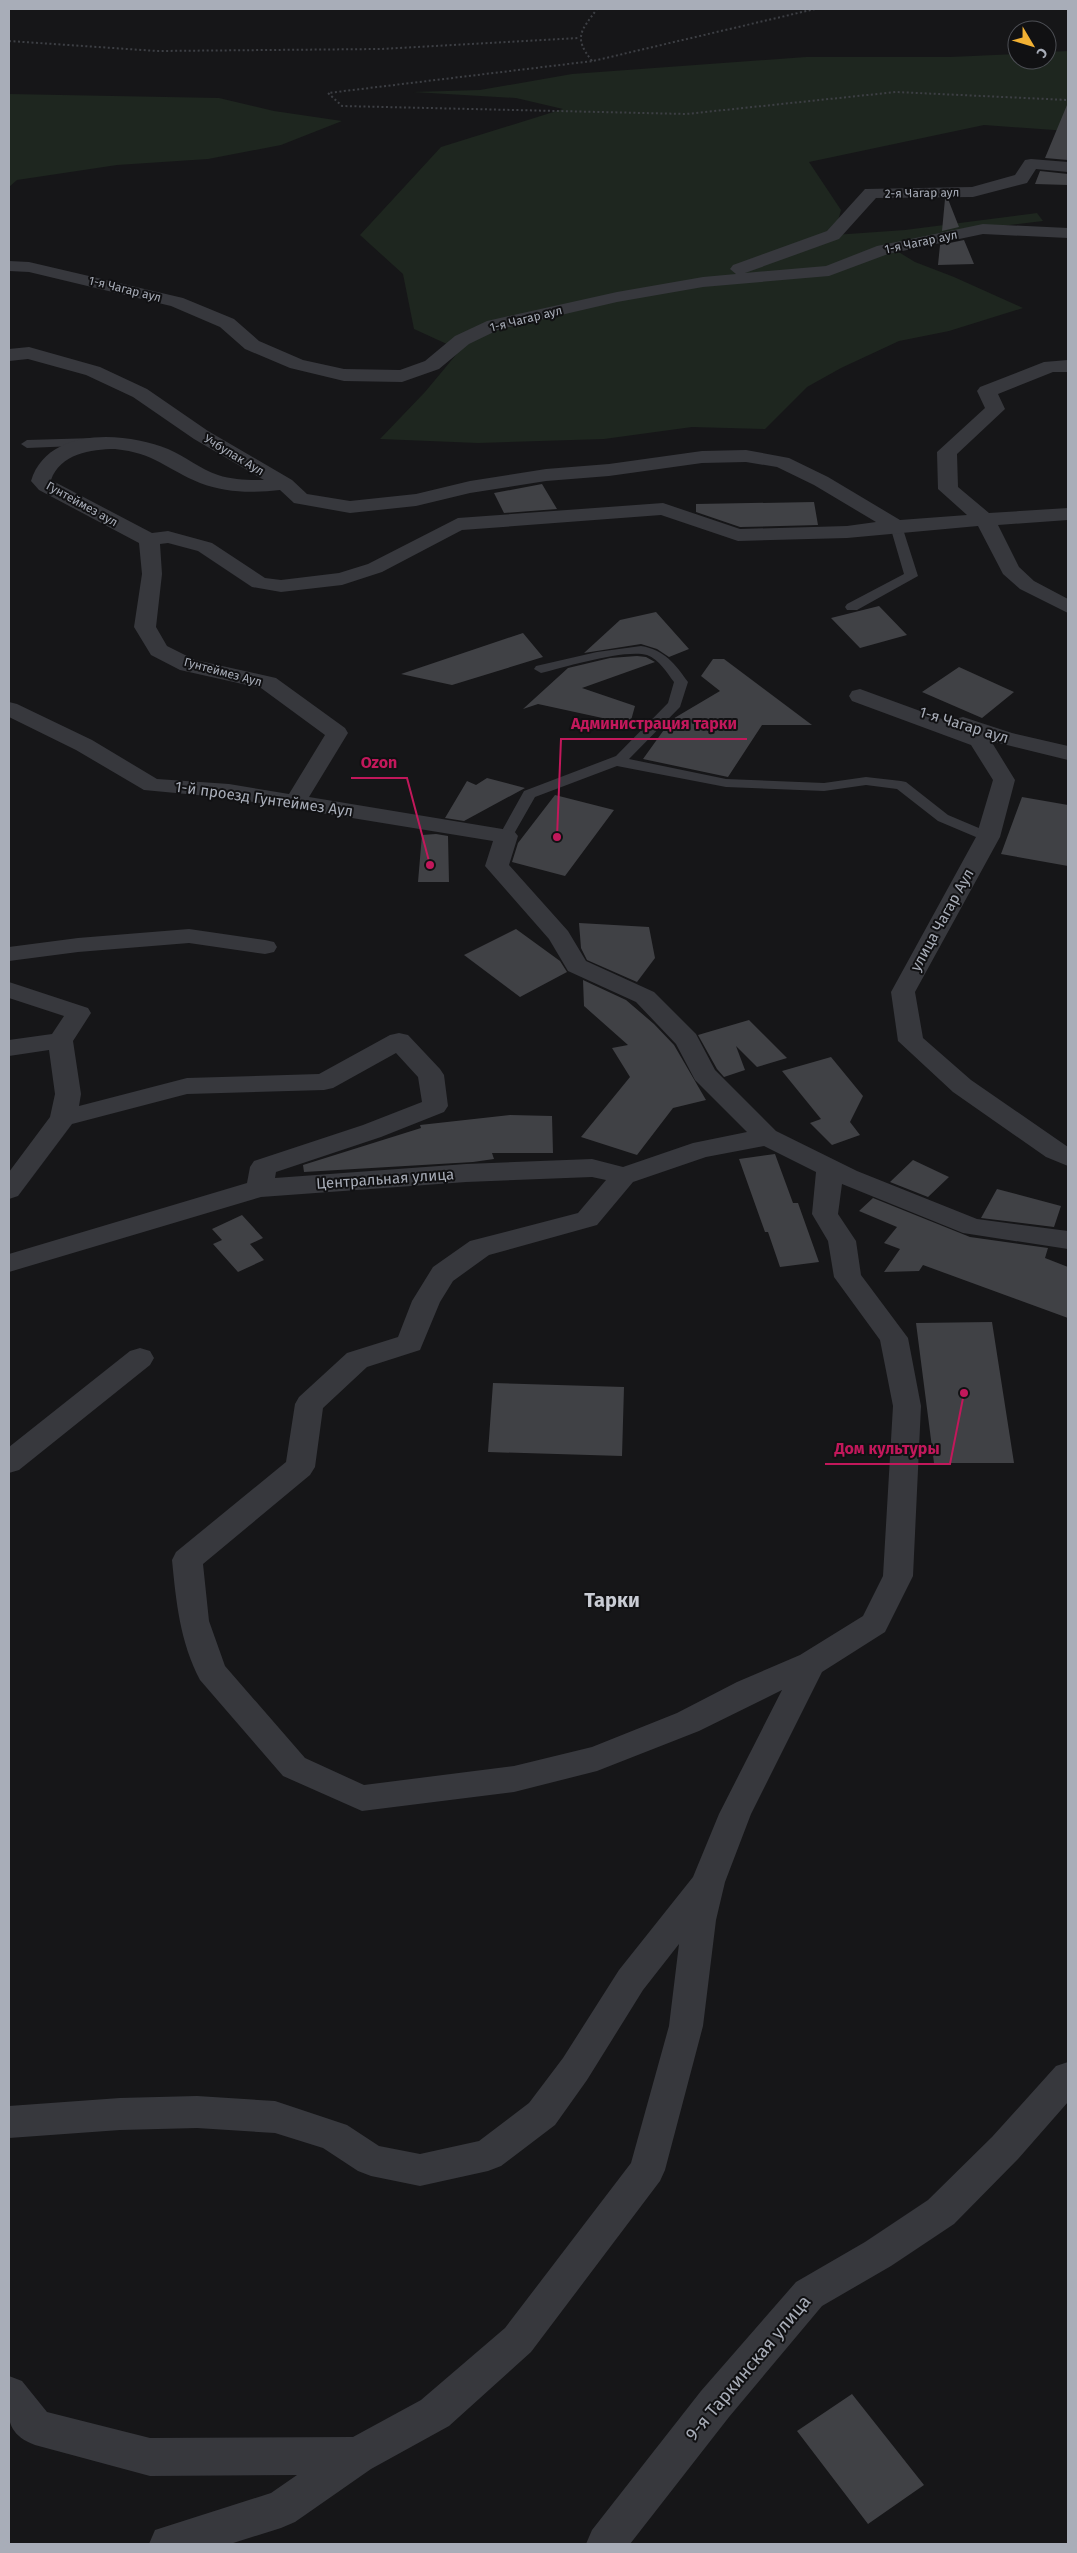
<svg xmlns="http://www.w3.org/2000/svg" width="1077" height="2553" viewBox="0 0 1077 2553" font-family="'Fira Sans',sans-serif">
  <rect width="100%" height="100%" fill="#161618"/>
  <!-- green -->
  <path fill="#1e261f" d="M1068 51V131L984 125 809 162 841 210 834 235 905 230 1037 213 1043 221 968 230 892 248 915 262 954 277 1023 308 949 331 899 341 841 368 807 387 765 429 692 427 604 439 478 443 380 439 425 392 460 350 414 329 403 274 360 235 441 147 563 109 516 98 413 92 480 90 572 74 806 57H950L1017 54V60H1047V52Z
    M9 94 219 98 274 111 342 121 281 145 208 159 117 165 17 180 9 187Z"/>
  <!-- building -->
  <path fill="#404145" d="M1067 105 1068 160 1045 158Z
    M1040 171 1068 174V185L1035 184Z
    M945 199H948L959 227 942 231Z
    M964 240 974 264 938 265 940 245Z
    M542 484 557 509 504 513 494 493Z
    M814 502 818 525 740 527 696 512V504Z
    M879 606 907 635 860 648 831 618Z
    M656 612 689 649 669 657 657 649 641 644 584 653 620 620Z
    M523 633 543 657 452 685 401 674Z
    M637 656 646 657 655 662 582 688 635 706 630 724 538 704 523 709 568 668 610 658Z
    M713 659H724L812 725H762L728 777 643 759 671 720 720 691 701 676Z
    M959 667 1014 692 982 718 922 692Z
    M487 778 525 788 464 821 445 818 467 781 476 785Z
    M555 795 614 810 565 876 512 862 518 843Z
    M1022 797 1068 805V866L1001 854Z
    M436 834 448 836 449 882H418L422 835Z
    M579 923 649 927 655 958 637 982 587 960 581 948Z
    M516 929 560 961 567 972 520 997 464 955Z
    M583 980 626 1000 654 1024 674 1045 706 1100 673 1108 637 1155 581 1137 630 1077 612 1048 628 1045 584 1006Z
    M749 1020 787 1058 757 1067 736 1046 745 1070 724 1077 717 1069 698 1035Z
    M831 1057 863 1096 850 1122 860 1135 832 1145 810 1123 821 1119 782 1071Z
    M510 1115 552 1116 553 1153H492L494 1159 473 1162 304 1172 303 1165 421 1128 420 1125Z
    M775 1154 793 1203H798L819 1262 780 1267 768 1232H765L739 1159Z
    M913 1160 949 1177 928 1197 890 1182Z
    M997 1189 1061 1206 1054 1227 981 1218Z
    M873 1198 970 1237 1048 1248 1045 1258 1068 1267V1318L923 1265 919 1271 884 1272 900 1249 884 1243 897 1227 859 1211Z
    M242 1215 263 1238 250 1244 264 1260 238 1272 213 1244 222 1240 212 1229Z
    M992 1322 1014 1463H934L916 1323Z
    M493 1383 624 1387 622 1456 488 1452Z
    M852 2394 924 2485 868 2524 797 2431Z"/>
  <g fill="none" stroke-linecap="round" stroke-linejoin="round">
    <!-- path -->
    <path stroke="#3d3f44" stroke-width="2" stroke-dasharray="2 2.5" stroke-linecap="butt" d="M815 9 593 61 328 93 342 106 686 114 896 92 1068 100
      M9 41 157 51 380 49 578 38
      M592 61C573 37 581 31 597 9"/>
    <!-- service -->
    <path fill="#37383d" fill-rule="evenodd" d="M95 438 99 439 101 442 99 445 27 448 21 444 27 440Z
      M896 522 902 526 918 576 857 610H847L845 607 847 604 904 574 890 526Z
      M641 646C665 650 675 664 688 682L680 707 629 759 726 779 824 783 866 777 901 781 906 782 948 815 993 834 995 837 988 841 983 840 938 821 897 789 866 785 824 791 726 787 617 766 535 797 511 839H501L499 836 524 791 616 756 668 703 674 682C667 673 659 659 647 655 624 649 566 667 541 673L534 669 536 666 597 652Z"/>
    <!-- minor -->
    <path fill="#37383d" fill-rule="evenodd" d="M1031 159 1068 162V172L1036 169 1027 183 973 197 876 198 839 239 745 273 826 266 877 246 983 224 1068 228V238L983 234 888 254 829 276 703 287 617 302 500 329 469 344 439 369 402 382 344 381 290 368 245 349 220 327 171 306 29 272 9 271V261L29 262 183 298 234 319 259 341 303 360 344 369 400 370 425 361 455 336 487 321 617 292 703 277 736 274 730 269 733 265 827 231 865 189 972 187 1015 175 1025 160Z
      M29 347 100 367 147 389 208 431 292 480 307 494 350 501 416 494 470 481 546 469 609 464 702 451 746 450 789 458 828 477 900 520 967 515 938 489 937 452 985 408 977 391 980 387 1044 362 1068 360V372H1053L998 394 1005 409 957 454 958 487 989 513 1068 508V520L998 525 1019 567 1034 581 1068 599V613L1020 589 1003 574 978 526 847 538 738 541 661 515 462 530 382 572 342 585 281 592 252 587 198 551 168 543 160 544 162 574 156 627 167 646 195 660 276 678 345 728 348 733 309 797 514 831 518 836 509 865 568 931 586 961 654 992 696 1034 715 1070 776 1131 857 1171 977 1219 1068 1231V1249L963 1233 842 1184 838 1214 856 1241 861 1275 908 1338 921 1406 913 1576 885 1632 822 1672 751 1814 725 1882 716 1920 703 2026 665 2170 660 2181 531 2352 449 2426 371 2469 295 2522 281 2528 230 2544H149L155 2530 271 2493 297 2475 150 2476 35 2445C0 2432 9 2408 9 2376L22 2381 47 2412 150 2438 353 2437 421 2400 505 2328 631 2163 669 2026 679 1944 643 1990 587 2080 555 2125 501 2166 488 2171 420 2186 371 2176 358 2171 323 2148 275 2133 197 2128 120 2130 9 2138V2106L120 2098 197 2096 275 2101 347 2125 379 2146 420 2154 479 2141 529 2103 563 2058 619 1970 693 1877 719 1814 782 1690 699 1731 597 1771 514 1792 362 1811 283 1776 200 1680C180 1642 176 1601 172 1560L176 1552 286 1462 295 1404 299 1397 347 1353 398 1337 412 1301 433 1267 470 1241 578 1213 606 1180 592 1177 466 1182 261 1197 9 1272V1254L247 1183 250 1167 254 1161 363 1125 422 1102 418 1077 396 1053 333 1088 324 1090 187 1094 72 1124 18 1196 9 1199V1172L50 1117 55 1094 49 1050 9 1056V1040L52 1034 64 1016 9 998V982L88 1008 91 1013 73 1041 81 1094 79 1106 187 1078 319 1074 390 1035 399 1033 408 1035 440 1069 444 1075 448 1106 444 1112 381 1137 276 1172 275 1178 466 1164 592 1159 623 1167 693 1143 747 1132 695 1080 676 1044 636 1002 568 971 549 939 485 866 493 841 229 798 144 790 76 750 9 717V702L17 704 92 740 157 779 229 784 289 794 325 735 261 688 180 670 151 655 134 627 142 574 139 543 39 490 31 481C48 426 126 432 168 449 185 456 200 469 218 475 233 480 249 480 264 480L194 439 133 397 86 375 28 359 9 361V349ZM115 449C155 453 166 469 200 483 226 493 253 493 280 490L294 503 350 513 416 506 470 493 546 481 609 476 702 463 746 462 777 467 814 485 876 522 847 526 740 529 663 503 458 518 368 564 339 573 281 580 265 578 212 543 168 531 152 533 51 480C60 454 91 449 115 449ZM764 1146 816 1172 812 1214 828 1241 834 1277 880 1340 893 1406 883 1576 863 1616 800 1655 737 1682 677 1713 592 1747 514 1766 364 1785 305 1758 225 1666 209 1621 203 1564 310 1475 315 1467 323 1408 367 1367 420 1350 440 1302 453 1281 489 1255 597 1225 633 1182 706 1157Z
      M860 689 953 723 955 719 963 717 1012 733 1068 746V760L991 741 1015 780 1000 837 915 992 923 1038 971 1080 1068 1147V1166L1046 1157 953 1092 898 1041 891 992 976 837 993 780 971 745 852 701 849 696 852 691Z
      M189 929 265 940 274 942 277 947 274 952 265 954 189 943 78 952 9 961V947L78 938Z
      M140 1348 150 1351 154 1358 150 1365 19 1470 9 1473V1447L130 1351Z
      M1068 2062V2102L1018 2159 954 2224 891 2266 822 2306 729 2417 630 2544H586L592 2530 701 2391 796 2282 865 2242 928 2200 992 2137 1056 2066Z"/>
  </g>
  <g text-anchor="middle" stroke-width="4" stroke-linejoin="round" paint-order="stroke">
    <!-- far-street labels -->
    <g font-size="12" fill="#a8adb8" stroke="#111113">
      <text transform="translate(922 193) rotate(-1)" y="4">2-я Чагар аул</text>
      <text transform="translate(921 242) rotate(-12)" y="4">1-я Чагар аул</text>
      <text transform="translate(125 289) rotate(14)" y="4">1-я Чагар аул</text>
      <text transform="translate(526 319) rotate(-14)" y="4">1-я Чагар аул</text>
      <text transform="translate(234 455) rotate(31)" y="4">Учбулак Аул</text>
      <text transform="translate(82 504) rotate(29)" y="4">Гунтеймез аул</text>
      <text transform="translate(223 672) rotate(15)" y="4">Гунтеймез Аул</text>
    </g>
    <!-- street labels -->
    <g font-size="15" fill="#a8adb8" stroke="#111113">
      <text transform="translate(964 725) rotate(17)" y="5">1-я Чагар аул</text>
      <text transform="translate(264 799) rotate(8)" y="5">1-й проезд Гунтеймез Аул</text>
      <text transform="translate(942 920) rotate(-61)" y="5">улица Чагар Аул</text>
      <text transform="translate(385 1179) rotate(-4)" y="5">Центральная улица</text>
    </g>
    <!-- near-street labels -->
    <g font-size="18" fill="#a8adb8" stroke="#111113">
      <text transform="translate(748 2368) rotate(-50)" y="6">9-я Таркинская улица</text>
    </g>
    <!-- district labels -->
    <g font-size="20" font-weight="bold" fill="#c9ccd4" stroke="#111113">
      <text x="612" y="1607">Тарки</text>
    </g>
  </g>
  <!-- callouts -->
  <path fill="none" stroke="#c2185b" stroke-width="2" d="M557 837L561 739H747M430 865L407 778H351M964 1393L950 1464H825"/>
  <g fill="#c2185b" stroke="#111113" stroke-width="2">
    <circle cx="557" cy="837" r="5"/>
    <circle cx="430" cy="865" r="5"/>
    <circle cx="964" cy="1393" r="5"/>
  </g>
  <g font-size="16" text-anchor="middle" font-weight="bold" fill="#c2185b" stroke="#111113" stroke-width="4" stroke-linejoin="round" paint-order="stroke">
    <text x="654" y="729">Администрация тарки</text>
    <text x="379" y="768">Ozon</text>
    <text x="887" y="1454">Дом культуры</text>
  </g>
  <!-- border -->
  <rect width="1077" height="2553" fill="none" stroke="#a8adb8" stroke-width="20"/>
  <!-- north arrow -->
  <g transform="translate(1032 45) rotate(128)"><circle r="24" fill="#111113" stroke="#4d4f55"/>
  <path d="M0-4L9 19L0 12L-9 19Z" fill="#f2b134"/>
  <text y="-8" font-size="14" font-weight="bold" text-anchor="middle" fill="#a8adb8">С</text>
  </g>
</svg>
